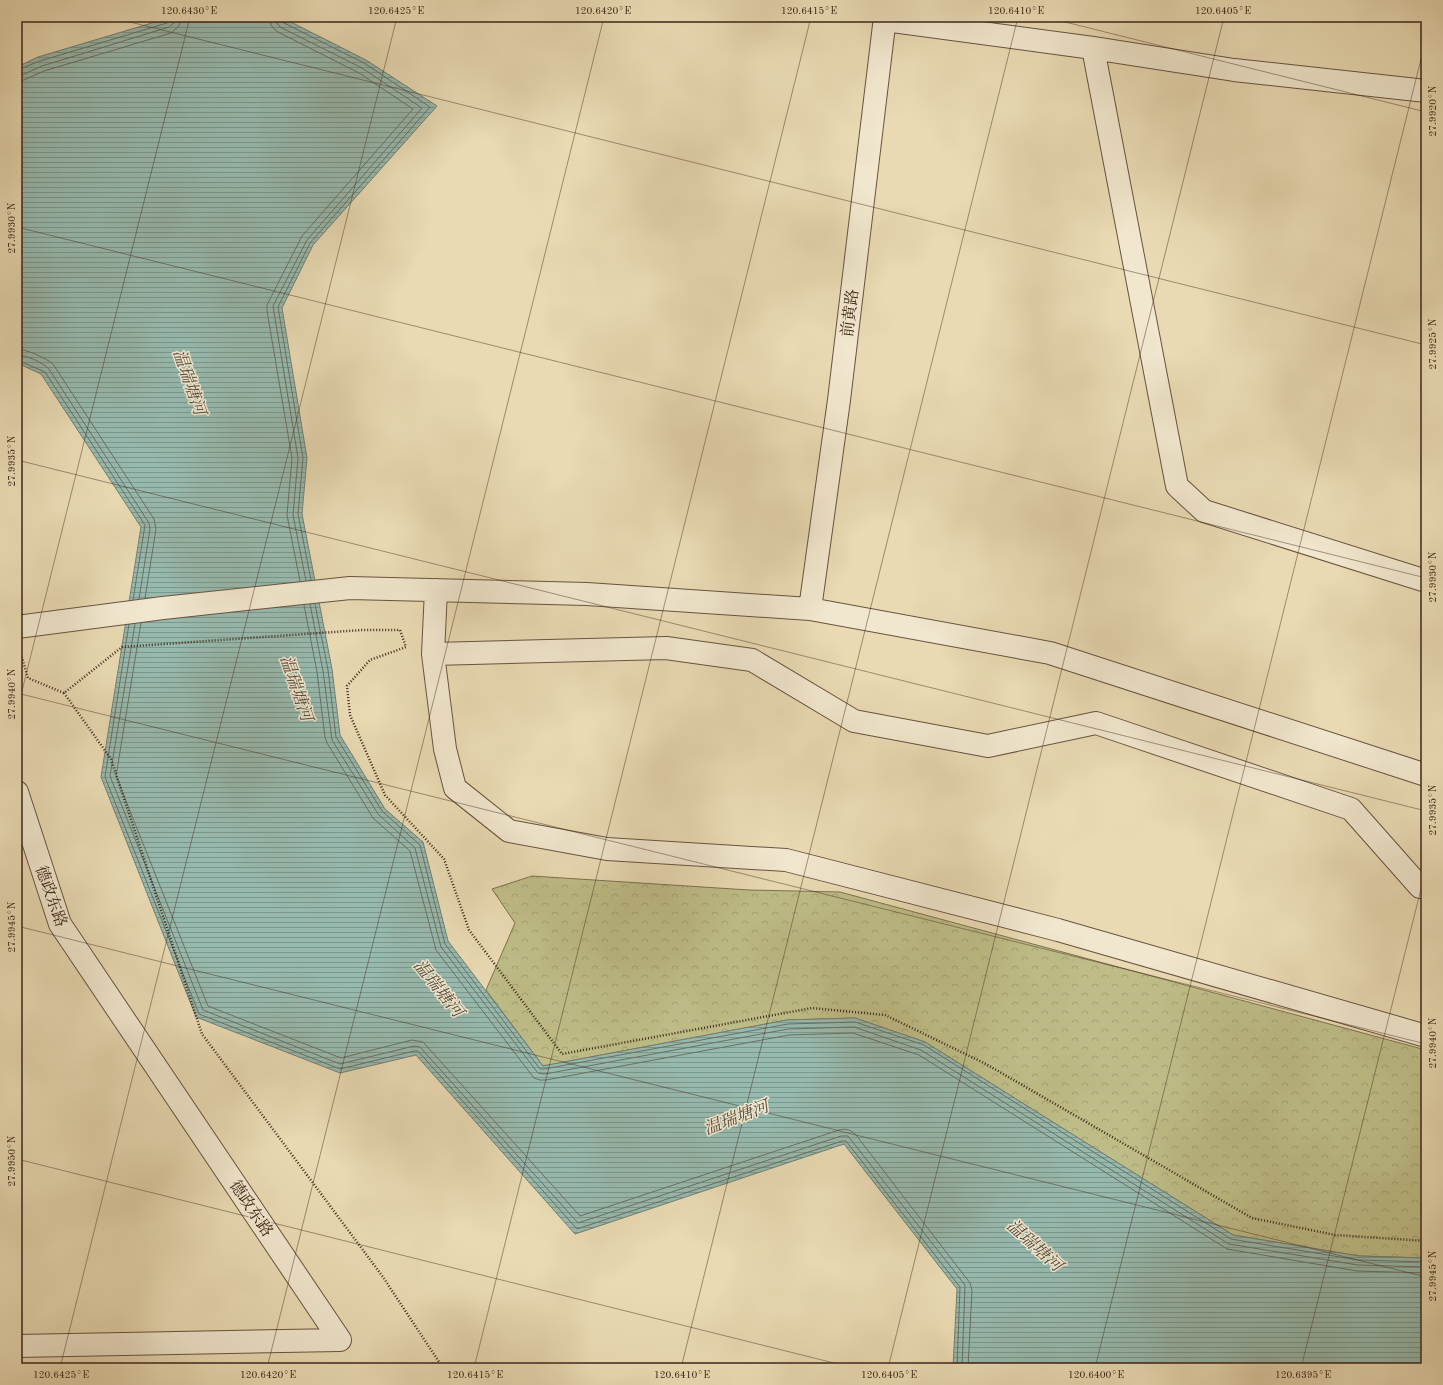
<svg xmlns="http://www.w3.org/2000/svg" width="1443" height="1385" viewBox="0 0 1443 1385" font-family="'Old Standard TT','Noto Serif SC',serif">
  <defs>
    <pattern id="forest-crowns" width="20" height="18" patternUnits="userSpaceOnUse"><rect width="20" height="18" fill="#bebd87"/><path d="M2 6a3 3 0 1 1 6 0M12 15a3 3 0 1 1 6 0" fill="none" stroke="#a4a274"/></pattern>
    <pattern id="water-rules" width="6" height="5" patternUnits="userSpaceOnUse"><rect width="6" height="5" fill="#97baaf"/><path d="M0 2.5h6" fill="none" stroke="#7c978d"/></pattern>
  </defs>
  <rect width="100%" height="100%" fill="#e9dab3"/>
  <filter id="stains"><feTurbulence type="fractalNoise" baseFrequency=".005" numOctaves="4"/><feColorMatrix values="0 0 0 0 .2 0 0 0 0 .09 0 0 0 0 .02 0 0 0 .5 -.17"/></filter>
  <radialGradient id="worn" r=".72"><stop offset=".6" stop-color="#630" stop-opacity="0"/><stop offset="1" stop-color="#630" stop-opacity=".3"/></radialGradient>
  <!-- forest -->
  <path fill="url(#forest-crowns)" stroke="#7e7250" d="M532 876 749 890 840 892 1426 1050V1258L1359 1256 1233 1235 925 1042 855 1018 787 1020 543 1066 486 990 515 923 492 889Z"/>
  <!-- water -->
  <path fill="url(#water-rules)" stroke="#737f73" d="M172 17H281L366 60 437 106 313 245 282 308 307 458 302 514 332 669 340 735 385 809 423 842 448 941 543 1066 787 1020 855 1018 925 1042 1233 1235 1359 1256 1426 1258V1368H953L957 1289 844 1144 575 1234 416 1055 340 1073 196 1017 101 777 141 527 41 374 17 363V67L38 57Z"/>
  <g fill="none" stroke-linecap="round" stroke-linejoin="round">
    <!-- shore -->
    <path stroke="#6a7064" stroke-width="1" d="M269 17 271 25 276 31 359 73 413 109 302 236 267 305V311L292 458 287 515 300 581
      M275 17 276 22 280 27 362 68 422 108 307 240 273 306 298 458 293 515 306 581
      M280 17 282 22 364 63 430 107 310 243 278 307 303 458 298 514 311 580
      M17 70 40 61 167 23 170 21V17
      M17 75H22L42 66 169 27 174 23 175 17
      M17 81 24 80 44 71 171 33 179 26 181 17
      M17 349C26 349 46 358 53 364L154 519 156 529 145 598
      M17 355C26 355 42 362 49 369L149 523 150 529 139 599
      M17 360 45 372 145 525 133 600
      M310 604 323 671 332 740 378 814 415 848 441 947 538 1073 545 1074 788 1029 854 1027 921 1050 1229 1244 1358 1265 1426 1267
      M315 604 328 670 336 737 382 811 420 845 445 944 540 1069H544L788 1024 855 1022 924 1045 1231 1239 1358 1260 1426 1262
      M304 605 317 672 325 737 327 743 373 818 410 851 436 950 534 1078 540 1080H546L789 1035 853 1033 919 1055 1227 1249 1357 1271 1426 1273
      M141 623 116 776 208 1006 341 1058 412 1040 423 1042 580 1216 839 1130C846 1128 851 1130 856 1135L970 1283 972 1290 968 1368
      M129 624 105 777 199 1014 340 1069 414 1051H418L577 1229 842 1141H846L960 1287 957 1368
      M135 624 110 776 203 1010 340 1064 414 1046 420 1047 578 1223 841 1136H848L965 1285 962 1368"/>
    <defs>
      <path id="minor" d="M885 20 1093 48 1234 70 1426 91
        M1093 48 1177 486 1204 511 1426 581
        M436 590 433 654 445 749 455 788 509 831 607 849 786 860 1058 930 1426 1036
        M810 609 839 400 885 17
        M17 627 163 608 350 588 587 594 810 609 1050 653 1426 775
        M433 654 666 648 752 660 854 721 988 746 1096 723 1351 809 1420 887 1426 888
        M17 792 60 924 340 1340 17 1346"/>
    </defs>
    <!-- minor casing -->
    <use href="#minor" stroke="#68533f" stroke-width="24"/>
    <!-- path -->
    <path stroke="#3d2618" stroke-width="2.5" stroke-dasharray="1 2" stroke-linecap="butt" d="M20 651 28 678 64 693 122 647 362 630H400L406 647 370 660 347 686 350 715 385 795 444 859 469 930 562 1054 812 1008 885 1015 986 1064 1252 1218 1335 1235 1426 1241
      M64 693 111 759 202 1034 383 1277 443 1368"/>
    <!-- minor -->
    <use href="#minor" stroke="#f1e7ce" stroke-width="22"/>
  </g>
  <!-- ticks -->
  <path fill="none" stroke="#3d2618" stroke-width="1" stroke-opacity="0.45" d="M110 17 1426 345M1045 17 1426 112M17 227 1426 578M17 460 1426 811M17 693 1426 1044M17 711 190 17M17 926 1426 1277M17 1159 854 1368M60 1368 397 17M267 1368 604 17M474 1368 811 17M681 1368 1018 17M888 1368 1224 17M1095 1368 1426 39M1301 1368 1426 869"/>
  <g text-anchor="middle" stroke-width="3" stroke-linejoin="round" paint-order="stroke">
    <!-- street labels -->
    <g font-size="16" fill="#3d2618" stroke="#f1e7ce">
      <text transform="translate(849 313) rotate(-83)" y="6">前黄路</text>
      <text transform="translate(52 896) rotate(70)" y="6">德政东路</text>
      <text transform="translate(252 1208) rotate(56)" y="6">德政东路</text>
    </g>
    <!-- water labels -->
    <g font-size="17" font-style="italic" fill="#544b3e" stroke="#f1e7ce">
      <text transform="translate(190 382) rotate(71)" y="6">温瑞塘河</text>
      <text transform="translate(297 688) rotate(71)" y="6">温瑞塘河</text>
      <text transform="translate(439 988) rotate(51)" y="6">温瑞塘河</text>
      <text transform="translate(736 1117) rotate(-21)" y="6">温瑞塘河</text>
      <text transform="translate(1035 1245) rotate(42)" y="6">温瑞塘河</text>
    </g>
  </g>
  <!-- margin -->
  <rect width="1443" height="1385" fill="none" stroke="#e9dab3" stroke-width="44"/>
  <rect x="22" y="22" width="1399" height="1341" fill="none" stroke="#3d2618" stroke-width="1.5"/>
  <g font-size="10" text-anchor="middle" fill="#3d2618">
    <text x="189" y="14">120.6430°E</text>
    <text x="396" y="14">120.6425°E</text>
    <text x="603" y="14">120.6420°E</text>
    <text x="809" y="14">120.6415°E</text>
    <text x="1016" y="14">120.6410°E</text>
    <text x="1223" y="14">120.6405°E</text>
    <text transform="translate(1432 111) rotate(-90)" y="4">27.9920°N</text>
    <text transform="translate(11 228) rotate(-90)" y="4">27.9930°N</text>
    <text transform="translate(1432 344) rotate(-90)" y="4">27.9925°N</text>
    <text transform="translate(11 461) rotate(-90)" y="4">27.9935°N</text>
    <text transform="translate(1432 577) rotate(-90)" y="4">27.9930°N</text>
    <text transform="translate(11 694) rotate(-90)" y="4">27.9940°N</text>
    <text transform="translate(1432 810) rotate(-90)" y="4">27.9935°N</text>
    <text transform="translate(11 927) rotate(-90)" y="4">27.9945°N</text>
    <text transform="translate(1432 1043) rotate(-90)" y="4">27.9940°N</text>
    <text transform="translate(11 1161) rotate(-90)" y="4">27.9950°N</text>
    <text transform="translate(1432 1276) rotate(-90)" y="4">27.9945°N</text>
    <text x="61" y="1378">120.6425°E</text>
    <text x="268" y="1378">120.6420°E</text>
    <text x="475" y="1378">120.6415°E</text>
    <text x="682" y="1378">120.6410°E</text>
    <text x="889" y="1378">120.6405°E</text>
    <text x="1096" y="1378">120.6400°E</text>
    <text x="1303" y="1378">120.6395°E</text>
  </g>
  <rect width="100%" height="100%" filter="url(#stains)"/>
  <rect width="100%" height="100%" fill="url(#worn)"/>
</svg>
